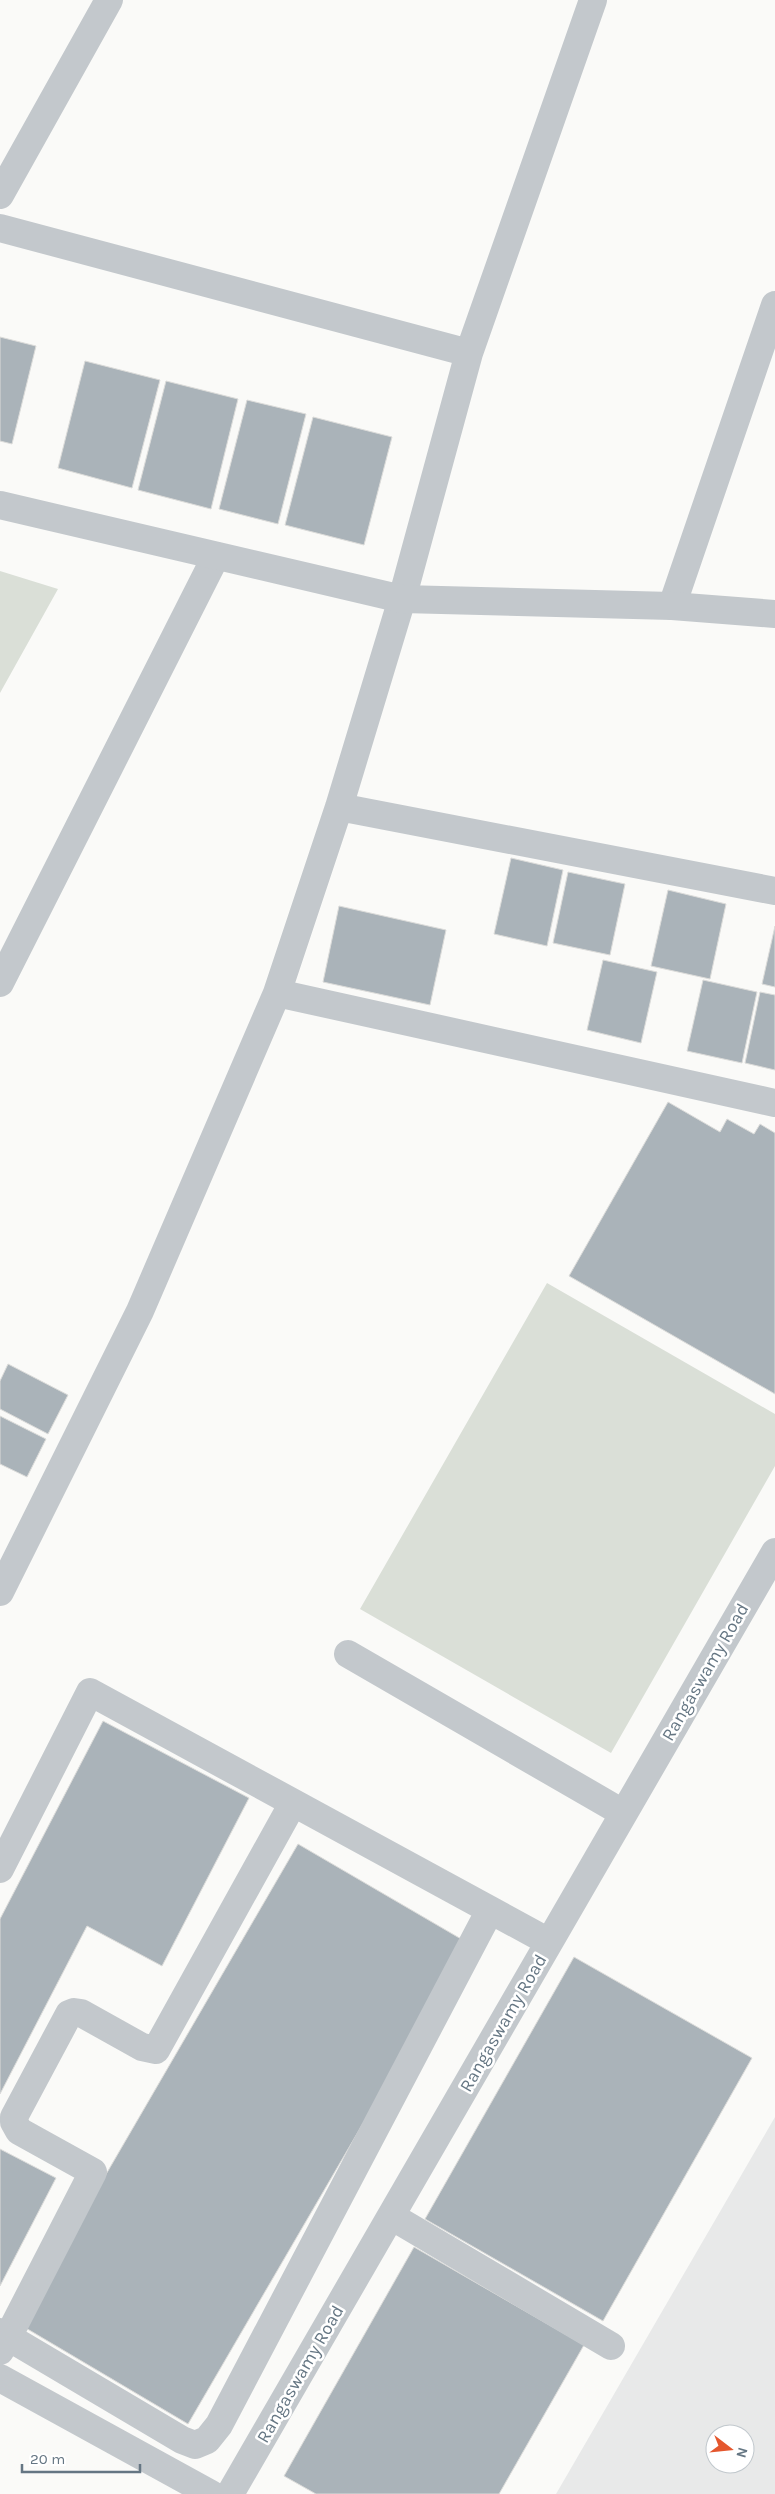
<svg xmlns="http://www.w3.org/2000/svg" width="775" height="2494" viewBox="0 0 775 2494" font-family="Karla,sans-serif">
  <rect width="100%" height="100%" fill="#fafaf8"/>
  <!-- built -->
  <path fill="#e8e9e9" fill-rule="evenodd" d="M775 2117V2494H556ZM715 2434H745V2464H715Z"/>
  <!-- green -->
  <path fill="#dadfd7" d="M0 571 58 589 0 693Z
    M547 1283 775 1414V1466L611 1753 360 1609Z"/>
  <!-- building -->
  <path fill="#aab3b9" stroke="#dcdcda" d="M0 337 36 346 12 444 0 441Z
    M85 361 160 380 132 488 58 468Z
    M166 381 238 399 211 509 138 490Z
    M247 400 306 414 278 524 219 509Z
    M313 417 392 437 364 545 285 525Z
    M511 858 563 870 547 946 494 934Z
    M568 872 625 884 610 955 553 943Z
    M668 890 726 904 710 979 651 966Z
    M339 906 446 930 430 1005 323 982Z
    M775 926V987L762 984Z
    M603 960 657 972 641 1043 587 1030Z
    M703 980 757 992 742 1063 687 1051Z
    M760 992 775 995V1070L745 1063Z
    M668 1102 720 1132 727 1119 754 1134 760 1124 775 1133V1394L569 1276Z
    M8 1364 68 1395 48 1434 0 1409V1381Z
    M0 1416 46 1439 27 1477 0 1464Z
    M103 1721 249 1798 162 1966 87 1926 0 2094V1919Z
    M298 1844 468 1943 188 2424 19 2324Z
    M574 1957 752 2058 603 2321 425 2219Z
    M0 2149 56 2178 0 2286Z
    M414 2247 584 2345 499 2494H316L284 2476Z"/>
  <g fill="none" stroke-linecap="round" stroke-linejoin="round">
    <!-- minor -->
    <path stroke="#c3c8cc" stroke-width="28" d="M0 195 109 0
      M0 228 469 353
      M672 606 775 305
      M339 807 775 891
      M0 983 216 556
      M277 993 775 1103
      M0 1592 140 1311 277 993 339 807 402 599 469 353 593 0
      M348 1654 623 1813
      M0 1869 90 1692 549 1942
      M391 2216 611 2346
      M0 2332 8 2337 93 2172 19 2131 14 2122V2117L69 2014 74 2012 81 2013 142 2047 156 2050 293 1803
      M0 2351 8 2337 182 2440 195 2445 207 2440 219 2425 490 1910
      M0 2378 211 2494
      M230 2494 775 1552"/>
    <!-- tertiary -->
    <path stroke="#c3c8cc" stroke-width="28" d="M0 505 402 599 672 606 775 614"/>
  </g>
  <g text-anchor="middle" stroke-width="5" stroke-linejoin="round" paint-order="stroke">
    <!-- street labels -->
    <g font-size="18" fill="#657683" stroke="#fff">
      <text transform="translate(705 1672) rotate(-60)" y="6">Rangaswamy Road</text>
      <text transform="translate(503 2023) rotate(-60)" y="6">Rangaswamy Road</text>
      <text transform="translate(300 2374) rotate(-60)" y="6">Rangaswamy Road</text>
    </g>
  </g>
  <!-- north arrow -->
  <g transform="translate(730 2449) rotate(106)"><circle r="24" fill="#ffffff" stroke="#c1c8cd"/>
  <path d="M0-4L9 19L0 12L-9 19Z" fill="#e4572e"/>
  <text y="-8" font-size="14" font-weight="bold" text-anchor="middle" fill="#657683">N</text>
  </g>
  <!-- scale -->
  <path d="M22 2464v8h118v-8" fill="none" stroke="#657683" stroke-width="2.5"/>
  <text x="30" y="2464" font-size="15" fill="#657683" stroke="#ffffff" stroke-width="4" paint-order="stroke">20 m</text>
</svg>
